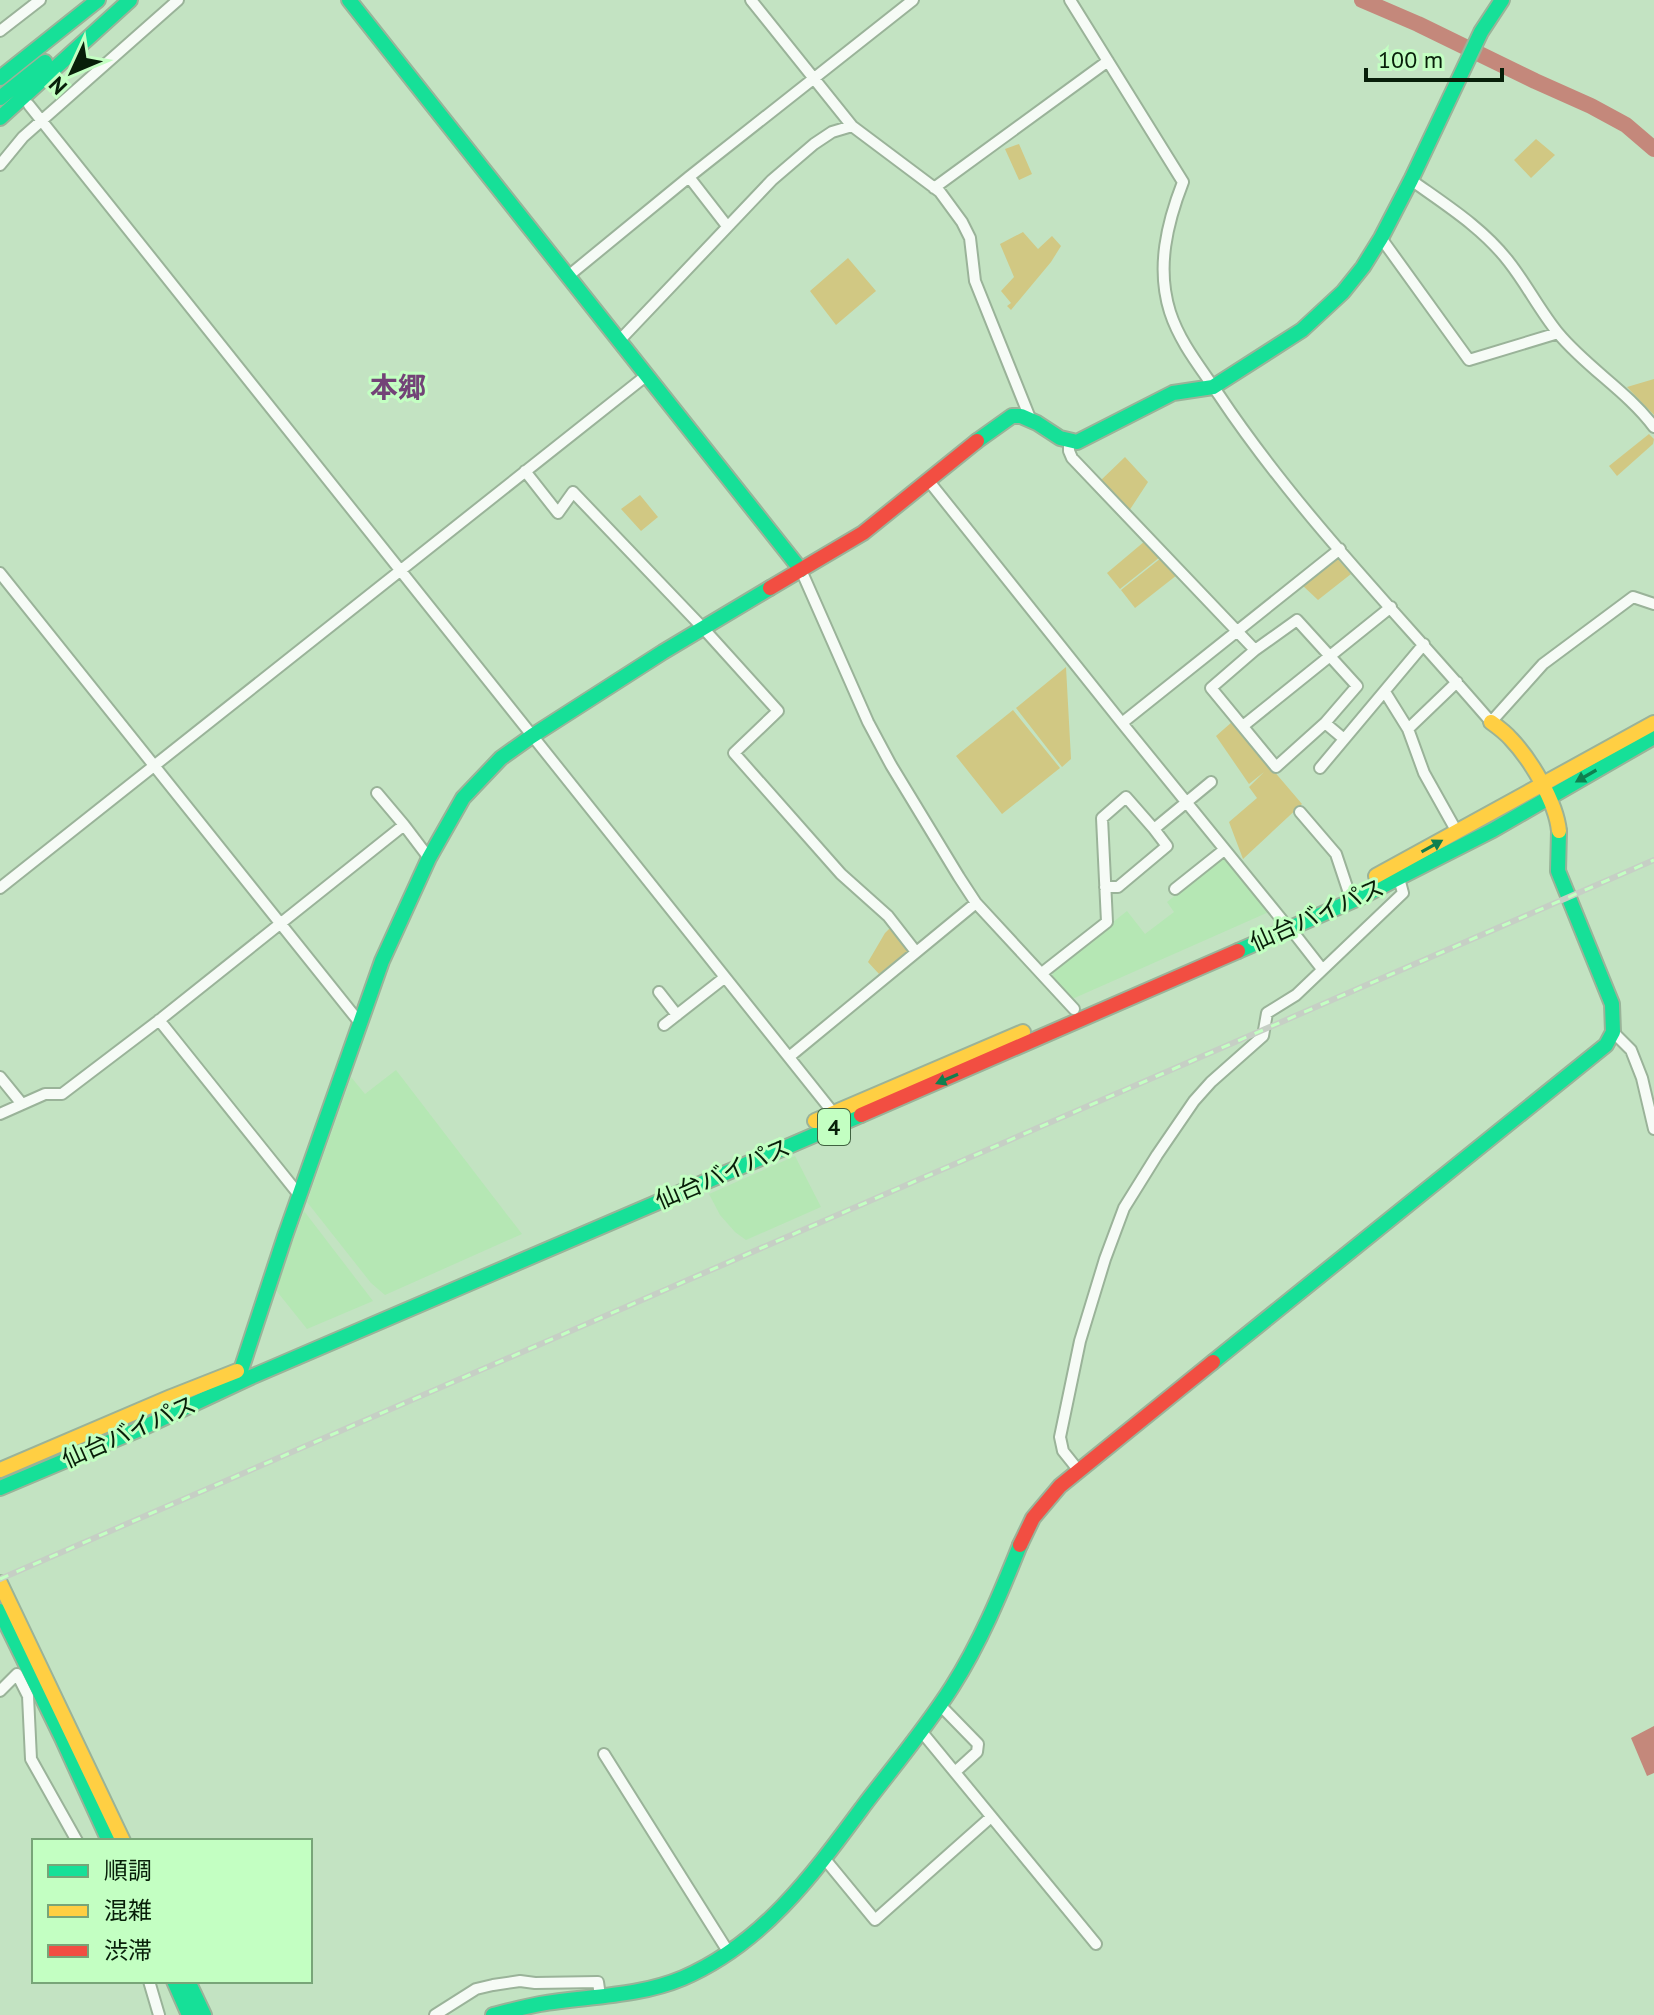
<svg xmlns="http://www.w3.org/2000/svg" width="1654" height="2015" viewBox="0 0 1654 2015" font-family="'PT Sans','Noto Sans JP',sans-serif">
  <rect width="100%" height="100%" fill="#c3e3c2"/>
  <!-- built -->
  <path fill="#b5e7b4" d="M1222 857 1228 858 1271 911 1070 1000 1052 978 1054 969 1127 911 1145 934 1174 912 1167 902Z
    M396 1070 522 1234 385 1295 371 1283 307 1202 351 1077 365 1094Z
    M795 1156 821 1207 746 1240 735 1232 720 1215 709 1194Z
    M304 1211 373 1301 307 1329 275 1289Z"/>
  <!-- green -->
  <path fill="#d1c883" d="M1536 139 1555 155 1531 178 1514 160Z
    M1019 144 1032 174 1019 180 1005 149Z
    M1023 232 1038 249 1052 236 1061 246 1051 262 1011 310 1007 306 1011 303 1001 291 1014 277 1000 244Z
    M848 258 876 291 836 325 810 291Z
    M1654 379V415L1627 387Z
    M1649 434 1654 439 1653 444 1617 476 1609 466Z
    M1125 457 1148 482 1129 511 1100 481Z
    M640 495 658 517 641 531 621 509Z
    M1145 541 1160 557 1120 589 1107 573Z
    M1335 556 1351 574 1318 600 1301 584Z
    M1161 558 1177 575 1135 608 1121 590Z
    M1066 667 1071 759 1062 767 1016 708Z
    M1013 710 1060 768 1002 814 956 756Z
    M1232 722 1302 804 1243 859 1229 822 1257 798 1249 787 1264 772 1249 784 1216 736Z
    M890 928 908 946V951L879 974 868 962 885 933Z"/>
  <!-- water -->
  <path fill="#c4887b" d="M1654 1726V1773L1647 1776 1631 1738Z"/>
  <g fill="none" stroke-linecap="round" stroke-linejoin="round">
    <!-- river -->
    <path stroke="#c4887b" stroke-width="16" d="M1362 0 1418 24 1535 81 1591 106 1626 125 1654 149"/>
    <defs>
      <path id="street" d="M751 0 852 126 940 192 962 222 970 238 975 281 1030 418
        M1070 0 1183 182C1167 223 1156 268 1170 312 1180 343 1201 368 1219 395 1297 512 1399 615 1491 722L1543 664 1633 597 1654 604
        M0 31 40 0
        M29 105 835 1115
        M0 165 23 137 178 0
        M689 177 727 226
        M1411 180C1446 205 1483 228 1509 262 1527 285 1540 311 1558 333 1587 368 1627 391 1654 427
        M934 188 1108 61
        M1381 238 1469 360 1558 333
        M567 277 689 177 913 0
        M619 341 772 180 814 144 832 132 852 126
        M1069 443V451L1072 458 1255 650
        M525 471 558 513 573 492 703 628 778 711 734 753 841 874 888 916 916 952
        M928 480 1122 723 1282 920
        M801 570 868 722 891 765 959 877 976 903 1074 1009
        M0 573 360 1023
        M1297 620 1357 686 1325 723 1276 767 1211 688 1255 650Z
        M1385 692 1408 729 1424 773 1457 832
        M1122 723 1340 549
        M1325 723 1344 739
        M1243 726 1391 607
        M1408 729 1457 682
        M1320 768 1424 644
        M377 793 404 825
        M1300 812 1336 854 1348 890
        M1105 887H1118L1167 846 1154 829
        M0 888 647 375
        M1175 889 1224 850
        M1290 928 1322 969
        M1042 973 1107 922 1102 818 1126 797 1154 829 1211 782
        M659 992 677 1015
        M159 1020 300 1196
        M664 1025 724 978
        M1613 1032 1631 1050 1642 1078 1654 1129
        M789 1057 976 903
        M0 1077 22 1104
        M0 1114 45 1094H62L162 1018 404 825 429 858
        M1079 1471 1063 1451 1060 1437 1080 1341 1105 1259 1124 1208 1157 1155 1194 1101 1211 1082 1263 1036 1267 1013 1296 995 1403 893 1399 878
        M0 1691 17 1674 28 1696 31 1759 77 1841
        M940 1705 978 1744 977 1752 955 1772
        M921 1731 1096 1944
        M604 1754 729 1953
        M824 1858 875 1920 991 1817
        M149 1981 159 2015
        M435 2015 476 1989 493 1985 520 1981 535 1983 598 1982 600 1996"/>
      <path id="fast" d="M349 0 801 570
        M0 78 98 0
        M0 98 45 62
        M0 118 130 0
        M977 441 1012 416H1021L1037 423 1060 438 1077 442 1173 393 1213 387 1302 330 1343 292 1363 267 1381 238 1411 180 1481 32 1502 0
        M1238 951 1361 897 1493 830 1654 737
        M1213 1362 1606 1045 1613 1032 1612 1004 1558 871 1559 831
        M241 1370 285 1236 382 961 429 858 463 798 501 758 532 736 663 652 770 588
        M0 1488 140 1429 251 1377 861 1115
        M0 1611 62 1738 109 1841
        M174 1981 189 2015
        M188 1981 204 2015
        M493 2015C509 2011 524 2007 540 2004 588 1996 638 1997 683 1978 764 1943 814 1873 865 1804 894 1766 926 1728 952 1687 980 1643 1000 1595 1020 1545"/>
      <path id="slow" d="M1491 722C1498 727 1505 732 1511 739 1531 760 1556 802 1559 831
        M1376 876 1654 723
        M815 1121 1023 1032
        M0 1470 171 1397 237 1371
        M0 1583 123 1841"/>
      <path id="jam" d="M770 588 863 533 977 441
        M861 1115 1238 951
        M1020 1545 1033 1518 1060 1486 1213 1362"/>
    </defs>
    <!-- street casing -->
    <use href="#street" stroke="#9ab399" stroke-width="14"/>
    <!-- fast casing -->
    <use href="#fast" stroke="#9ab399" stroke-width="18"/>
    <!-- slow casing -->
    <use href="#slow" stroke="#9ab399" stroke-width="18"/>
    <!-- jam casing -->
    <use href="#jam" stroke="#9ab399" stroke-width="18"/>
    <!-- street -->
    <use href="#street" stroke="#f6fbf6" stroke-width="10"/>
    <!-- fast -->
    <use href="#fast" stroke="#16e098" stroke-width="14"/>
    <!-- slow -->
    <use href="#slow" stroke="#ffcf43" stroke-width="14"/>
    <!-- jam -->
    <use href="#jam" stroke="#f24e42" stroke-width="14"/>
    <defs>
      <path id="rail" d="M0 1579 1654 860"/>
    </defs>
    <!-- rail casing -->
    <use href="#rail" stroke="#c6cfc5" stroke-width="6"/>
    <!-- rail -->
    <use href="#rail" stroke="#c3ffc2" stroke-width="3" stroke-dasharray="9" stroke-linecap="butt"/>
  </g>
  <!-- one-way arrows -->
  <defs><path id="oneway-solid" d="M-6-.8H1V-3.2L6.5 0L1 3.2V.8H-6Z" transform="scale(2)"/></defs>
  <g fill="#0f8050">
    <use href="#oneway-solid" transform="translate(1586 776) rotate(150)"/>
    <use href="#oneway-solid" transform="translate(1432 846) rotate(-29)"/>
    <use href="#oneway-solid" transform="translate(947 1079) rotate(157)"/>
  </g>
  <g text-anchor="middle" stroke-width="6" stroke-linejoin="round" paint-order="stroke">
    <!-- shield labels -->
    <rect fill="#c3ffc2" stroke="#406240" stroke-width="2" x="818" y="1109" width="32" height="36" rx="6"/>
    <g font-size="22" font-weight="bold" fill="#081f09">
      <text x="834" y="1135">4</text>
    </g>
    <!-- street labels -->
    <g font-size="24" fill="#081f09" stroke="#c3ffc2">
      <text transform="translate(1317 915) rotate(-24)" y="8">仙台バイパス</text>
      <text transform="translate(723 1174) rotate(-23)" y="8">仙台バイパス</text>
      <text transform="translate(129 1432) rotate(-24)" y="8">仙台バイパス</text>
    </g>
    <!-- quarter labels -->
    <g font-size="28" font-weight="bold" fill="#734377" stroke="#c3ffc2">
      <text x="398" y="397">本郷</text>
    </g>
  </g>
  <!-- legend -->
  <rect x="32" y="1839" width="280" height="144" fill="#c3ffc2" stroke="#78a578" stroke-width="2"/>
  <rect x="48" y="1865" width="40" height="12" fill="#16e098" stroke="#78a578" stroke-width="2"/>
  <text x="104" y="1879" font-size="24" fill="#081f09">順調</text>
  <rect x="48" y="1905" width="40" height="12" fill="#ffcf43" stroke="#78a578" stroke-width="2"/>
  <text x="104" y="1919" font-size="24" fill="#081f09">混雑</text>
  <rect x="48" y="1945" width="40" height="12" fill="#f24e42" stroke="#78a578" stroke-width="2"/>
  <text x="104" y="1959" font-size="24" fill="#081f09">渋滞</text>
  <!-- north arrow -->
  <g transform="translate(72 72) rotate(226)" stroke="#c3ffc2" stroke-width="6" paint-order="stroke">
  <path d="M0-6L14 30L0 20L-14 30Z" fill="#081f09"/>
  <text y="-12" font-size="22" font-weight="bold" text-anchor="middle" fill="#081f09">N</text>
  </g>
  <!-- scale -->
  <path d="M1366 68v12h136v-12" fill="none" stroke="#081f09" stroke-width="4"/>
  <text x="1378" y="68" font-size="24" fill="#081f09" stroke="#c3ffc2" stroke-width="6" paint-order="stroke">100 m</text>
</svg>
